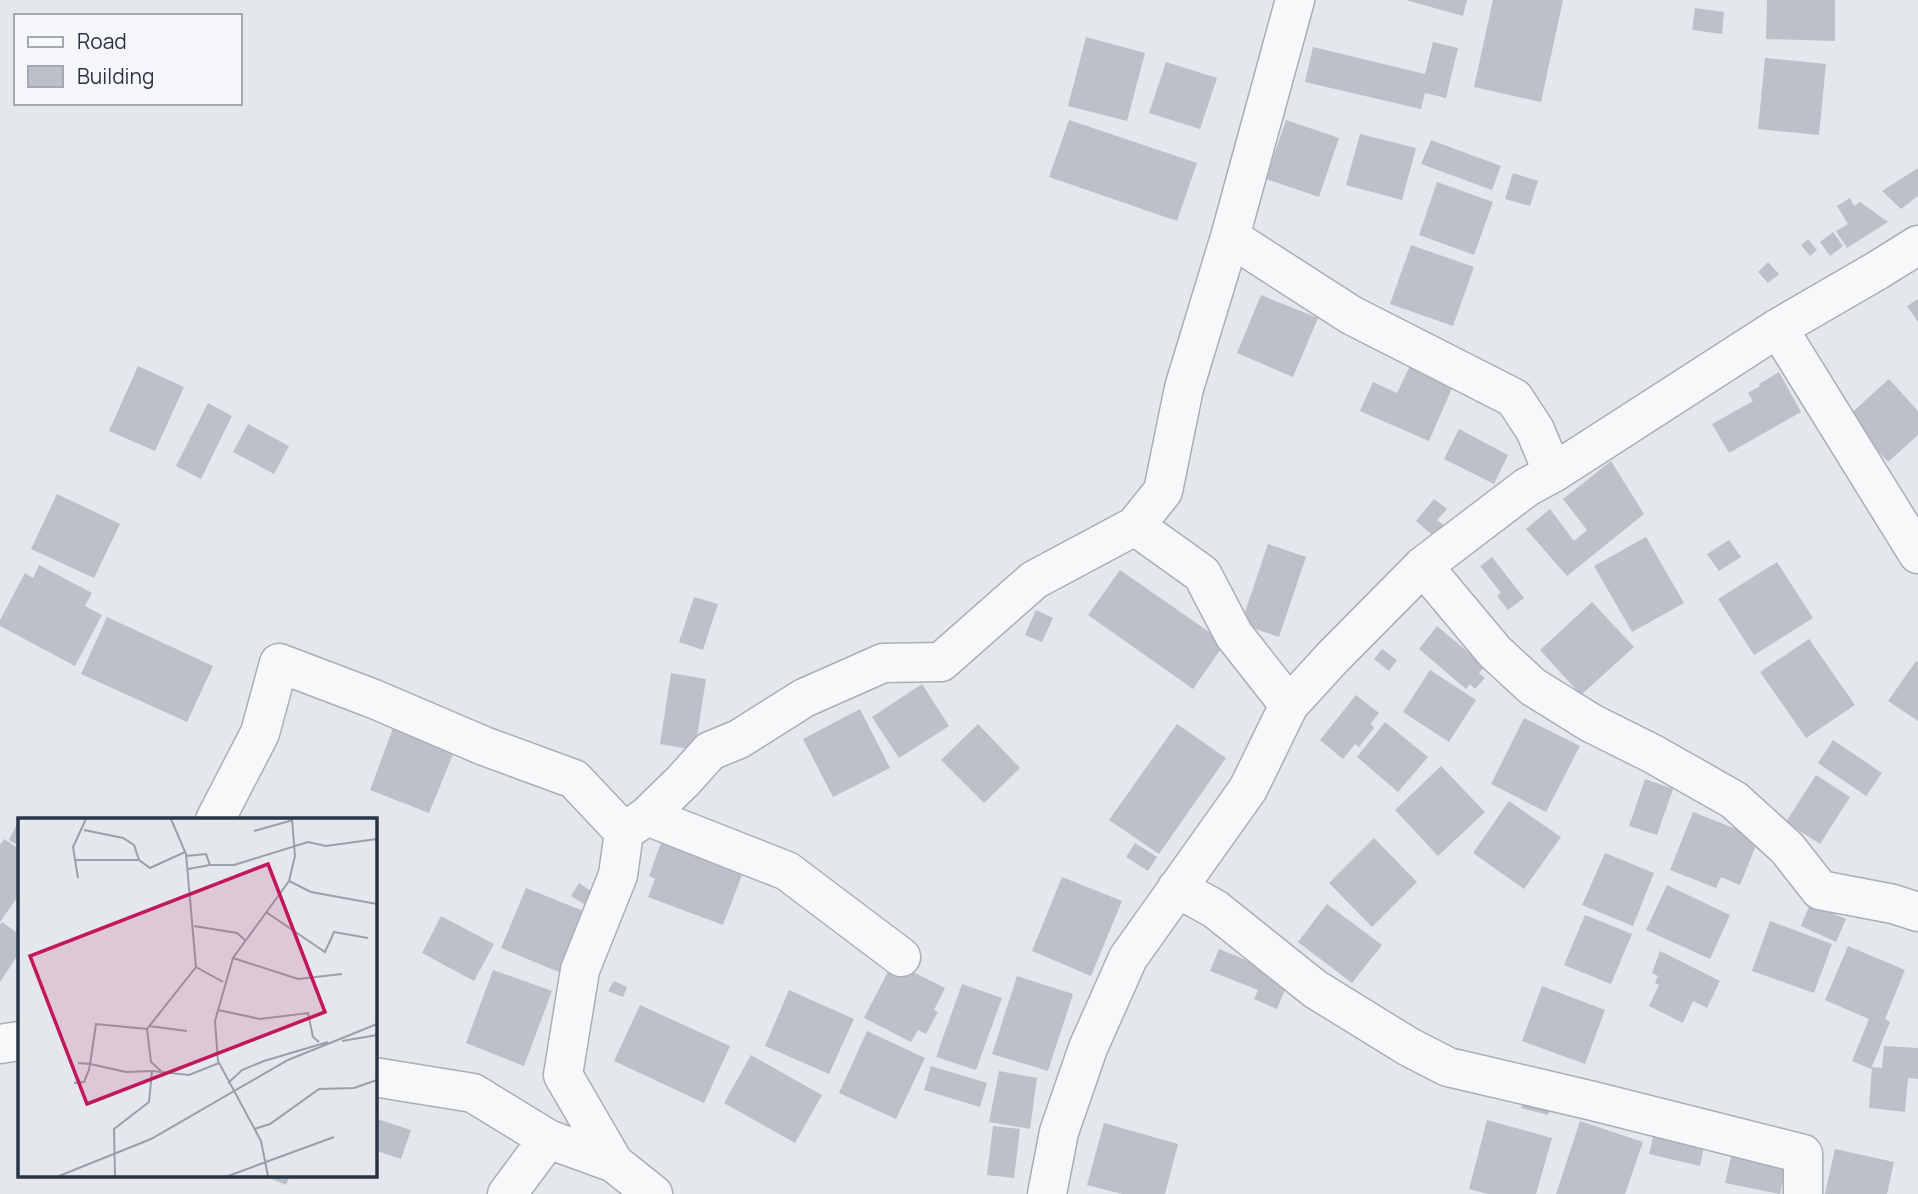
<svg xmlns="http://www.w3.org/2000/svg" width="1918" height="1194" viewBox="0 0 1918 1194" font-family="Manrope,sans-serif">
  <rect width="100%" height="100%" fill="#e4e7ec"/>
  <!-- building -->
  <path fill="#bbc0ca" d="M1406 0H1467L1463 16Z
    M1493 0H1563L1541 102 1474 87Z
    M1767 0H1835V41L1766 39Z
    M1695 8 1724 12 1722 34 1692 30Z
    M1086 37 1145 53 1127 121 1068 106Z
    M1433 42 1458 48 1446 98 1425 93 1421 109 1305 82 1313 47 1425 74Z
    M1765 58 1826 64 1819 135 1758 129Z
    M1166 62 1217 78 1200 129 1149 113Z
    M1069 120 1197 163 1177 221 1049 177Z
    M1286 120 1339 138 1319 197 1266 179Z
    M1360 134 1416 148 1402 200 1346 185Z
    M1431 140 1501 166 1492 190 1421 164Z
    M1918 168V196L1901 209 1882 191Z
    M1513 173 1538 181 1530 206 1505 199Z
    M1437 182 1493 202 1474 255 1419 235Z
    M1850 198 1854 206 1860 202 1888 222 1847 248 1836 231 1848 224 1837 206Z
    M1833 232 1843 246 1830 256 1820 242Z
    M1808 239 1817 250 1810 256 1801 245Z
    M1411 245 1474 267 1453 326 1390 304Z
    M1768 262 1779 274 1768 283 1758 272Z
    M1261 295 1318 318 1293 377 1237 353Z
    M1918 299V322L1907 306Z
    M1416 353 1459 372 1429 441 1360 411 1373 382 1397 393Z
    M138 366 184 387 155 451 109 431Z
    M1779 372 1801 412 1729 453 1712 424 1753 401 1748 393 1760 386 1759 384Z
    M1889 379 1918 411V435L1888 462 1847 417Z
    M208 403 232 416 201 479 176 466Z
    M248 424 289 446 274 474 233 452Z
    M1459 429 1508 455 1494 484 1444 459Z
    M1611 461 1644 514 1567 576 1526 529 1550 509 1574 541 1587 530 1563 499Z
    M57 494 120 524 94 578 31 549Z
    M1434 499 1447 509 1437 520 1446 527 1437 539 1416 521Z
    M1646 537 1684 603 1632 632 1594 566Z
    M1729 540 1741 557 1719 571 1707 554Z
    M1268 544 1306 557 1279 637 1241 624Z
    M1492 557 1524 598 1508 610 1497 596 1501 593 1480 566Z
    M1777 562 1813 618 1754 655 1718 599Z
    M39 565 92 593 85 606 102 615 75 666 0 626V620L25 573 33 578Z
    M1120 570 1225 643 1193 689 1088 615Z
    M694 597 718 604 703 650 679 642Z
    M1592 602 1634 647 1581 695 1540 650Z
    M1036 610 1053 618 1042 642 1025 635Z
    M107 617 213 666 187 722 81 674Z
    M1437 626 1485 666 1479 673 1485 678 1475 689 1470 684 1466 689 1419 649Z
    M1809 639 1855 705 1806 738 1760 672Z
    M1382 649 1397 660 1389 671 1374 659Z
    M1916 661 1918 662V721L1888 701Z
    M1430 670 1476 700 1449 742 1403 712Z
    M671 673 706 679 695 750 660 744Z
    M922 684 949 726 899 758 872 717Z
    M1356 695 1379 713 1371 723 1374 728 1359 747 1355 744 1343 759 1320 740Z
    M860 709 890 768 833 797 803 739Z
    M1524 718 1580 746 1546 812 1491 784Z
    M1385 722 1428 757 1398 792 1357 757Z
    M978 724 1020 768 984 803 941 760Z
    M1177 724 1226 758 1159 854 1109 820Z
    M393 728 454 752 429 813 370 790Z
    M1833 740 1882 773 1866 796 1818 763Z
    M1441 766 1485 812 1438 856 1395 810Z
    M1816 775 1850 797 1820 844 1786 822Z
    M1645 779 1673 789 1657 835 1629 826Z
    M1509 801 1561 837 1524 889 1473 853Z
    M1693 812 1759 838 1740 885 1721 877 1716 888 1670 870Z
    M17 824 19 825V846L9 840Z
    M663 837 745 867 723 925 648 897 655 879 649 876Z
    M1374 838 1417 882 1372 927 1329 883Z
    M4 839 19 849V895L0 922V845Z
    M1135 843 1157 857 1148 871 1126 857Z
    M1605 853 1654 873 1633 926 1582 905Z
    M1062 877 1122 901 1091 976 1032 951Z
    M579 883 597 895 590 908 571 896Z
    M1667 885 1730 915 1710 959 1646 930Z
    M526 888 591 914 566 975 501 948Z
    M1327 904 1382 945 1352 983 1298 942Z
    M1810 904 1846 919 1836 942 1801 926Z
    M1585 915 1632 934 1611 984 1564 965Z
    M441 916 494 944 474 981 422 953Z
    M1770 921 1832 944 1814 993 1752 971Z
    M2 922 19 934V953L0 982V925Z
    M1848 946 1905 970 1885 1019 1890 1022 1871 1069 1852 1061 1869 1019 1825 1000Z
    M1219 949 1275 972 1288 982 1277 1009 1254 999 1258 990 1210 971Z
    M1660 951 1720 981 1707 1008 1693 1001 1683 1023 1649 1006 1659 985 1655 983 1658 976 1652 973Z
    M893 962 945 988 934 1010 938 1012 926 1034 918 1030 911 1042 864 1018Z
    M493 970 552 991 524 1066 466 1043Z
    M1017 976 1073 994 1048 1071 992 1054Z
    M614 981 627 987 623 997 608 991Z
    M962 984 1002 998 976 1070 936 1057Z
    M1542 986 1605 1010 1585 1064 1522 1041Z
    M789 990 854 1019 829 1074 765 1046Z
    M640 1005 730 1046 704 1103 614 1061Z
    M867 1031 925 1058 896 1119 839 1093Z
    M1884 1046 1918 1048V1079L1908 1078 1905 1112 1869 1108 1872 1067 1882 1068Z
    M751 1055 822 1095 795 1143 724 1103Z
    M931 1066 987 1083 980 1107 924 1090Z
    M999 1071 1037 1078 1030 1129 989 1122Z
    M1524 1098 1551 1106 1548 1115 1521 1108Z
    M374 1118 411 1130 401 1159 374 1150Z
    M1487 1120 1552 1138 1536 1194H1488L1469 1189Z
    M1580 1121 1643 1142 1625 1194H1556Z
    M1104 1123 1178 1144 1165 1194H1122L1087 1185Z
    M1656 1125 1706 1137 1700 1166 1649 1154Z
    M993 1126 1020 1129 1014 1178 987 1175Z
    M1733 1148 1788 1161 1780 1194 1725 1183Z
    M1835 1149 1894 1162 1887 1194H1825Z
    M262 1175H290L286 1185Z"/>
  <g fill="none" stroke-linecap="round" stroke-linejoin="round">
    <defs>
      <path id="minor" d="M1230 237 1351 315 1514 398 1535 430 1553 473
        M1778 328 1918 554
        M1423 566 1495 652 1533 687 1591 723 1653 754 1734 800 1787 848 1820 890 1893 904 1918 912
        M1289 705 1234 635 1202 574 1135 526 1163 491 1184 388 1230 237 1295 0
        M647 816 787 871 901 957
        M215 820 260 733 279 663 374 699 484 746 574 779 624 832 618 875 580 970 563 1075 614 1163
        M624 832 647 816 683 781 710 751 739 739 804 698 883 663 941 662 1034 580 1135 526
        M1177 888 1215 909 1315 989 1409 1047 1448 1067 1593 1101 1803 1154V1194
        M0 1044 19 1041
        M374 1077 473 1093 548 1139
        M507 1194 548 1139 614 1163 653 1194
        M1047 1194 1059 1132 1088 1048 1128 958 1248 789 1289 705 1332 658 1423 566 1527 487 1553 473 1778 328 1878 270 1918 245"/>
    </defs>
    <!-- minor casing -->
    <use href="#minor" stroke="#a9aeb7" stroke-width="41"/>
    <!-- minor -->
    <use href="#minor" stroke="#f7f8fa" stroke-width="38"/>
  </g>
  <!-- overview -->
  <g transform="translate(18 818)">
    <rect width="359" height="359" fill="#e4e7ec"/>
    <path fill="none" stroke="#9a9fa9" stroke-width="2" d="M153 1 168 36 178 149 205 164M66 12 105 20 116 27 121 42M236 13 275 2M168 38 188 36 192 47H216L290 24 308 28 359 21M56 42H121L132 50 167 34M170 51 192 47M60 60 55 29 68 1M271 63 293 74 359 86M248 94 307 134 316 114 350 120M176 108 219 115 227 122M215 140 280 161 324 156M200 192 242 201 290 195 295 219 301 224M131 208 169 213M129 211 178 149M324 223 359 217M134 253 108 254 72 246 78 206 129 211 133 244 143 253M56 265 66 264 71 252 72 246 60 245M210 265 224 252 246 243 310 224M236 311 252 306 301 271 336 270 359 262M41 358 133 321 270 242 359 206M97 358 96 311 131 284 134 253 171 257 201 245M210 358 316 319M250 358 243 323 200 243 197 203 215 140 271 63 277 38 274 1"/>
    <path fill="#c2185b" fill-opacity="0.15" stroke="#c2185b" stroke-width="3.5" d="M250 46 307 194 69 286 12 138Z"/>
    <rect width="359" height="359" fill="none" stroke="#2b3445" stroke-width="3.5"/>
  </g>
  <!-- legend -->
  <rect x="14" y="14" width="228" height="91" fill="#f4f6f9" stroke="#a4a8b1" stroke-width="2"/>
  <rect x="28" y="37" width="35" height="10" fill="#f7f8fa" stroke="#a4a8b1" stroke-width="2"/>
  <text x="77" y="49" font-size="21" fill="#2b3445">Road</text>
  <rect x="28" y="66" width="35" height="21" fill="#bbc0ca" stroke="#a4a8b1" stroke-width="2"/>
  <text x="77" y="84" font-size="21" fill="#2b3445">Building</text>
</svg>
